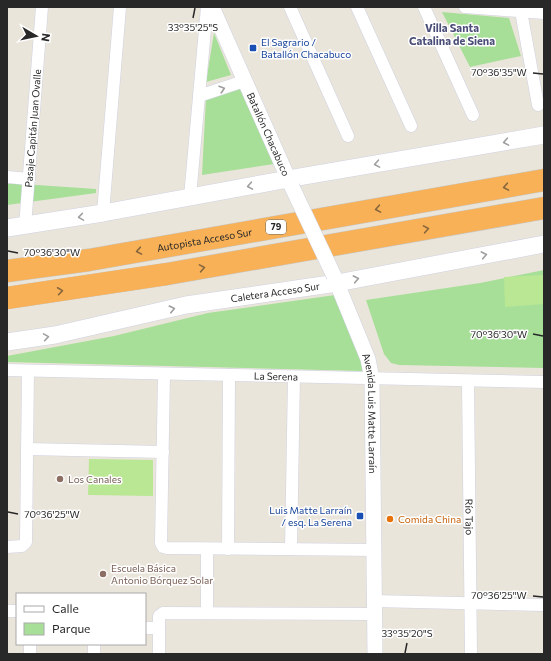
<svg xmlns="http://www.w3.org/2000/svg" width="551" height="661" viewBox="0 0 551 661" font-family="Commissioner,sans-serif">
  <rect width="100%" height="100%" fill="#eae5da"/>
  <!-- green -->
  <path fill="#a7df98" d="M442 12 509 18 521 56 470 67Z
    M214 33 231 75 206 82Z
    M241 85 274 164 202 175 206 98Z
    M7 183 96 189V193L7 205Z
    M544 270V368L399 365 391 363 384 354 366 300 480 283Z
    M335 295 366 366 362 371 7 362V356L114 336 208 313Z"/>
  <!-- pitch -->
  <path fill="#b9e794" d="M544 275V304L505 307 504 277Z
    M89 459 153 460V496L88 495Z"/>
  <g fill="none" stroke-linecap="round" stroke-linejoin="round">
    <defs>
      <g id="minor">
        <path d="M290 7 348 136"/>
        <path d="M357 7 411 126"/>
        <path d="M424 7 473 115"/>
        <path d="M465 7 544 13"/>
        <path d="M521 11 538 105"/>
        <path d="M199 96 244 81"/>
        <path d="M7 177 29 179"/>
        <path d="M190 197 207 7"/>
        <path d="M103 213 120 7"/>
        <path id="s1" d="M25 226 42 7"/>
        <path id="s2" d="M7 370 544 382"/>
        <path d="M164 374 161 543 163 547 167 548 374 550"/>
        <path id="s3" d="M468 381 471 654"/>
        <path d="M27 449 163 452"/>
        <path d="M7 547 22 546 26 542 28 371"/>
        <path d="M228 549 229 375"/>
        <path d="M291 549 294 377"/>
        <path d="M374 601 544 605"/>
        <path d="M7 611H17"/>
        <path d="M207 613V549"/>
        <path d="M145 628H159"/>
        <path d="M30 654V644"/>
        <path d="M94 654V644"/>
        <path d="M159 654V616L163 613 375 614"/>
      </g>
      <g id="tertiary">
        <path id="s4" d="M212 7 292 187"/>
        <path id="s5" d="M334 276 368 359 372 379 375 654"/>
      </g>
      <g id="secondary">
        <path d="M7 228 103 213 299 177 544 135"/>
        <path id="s6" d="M7 342 55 335 186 305 337 283 544 244"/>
      </g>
      <g id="motorway">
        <path id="s7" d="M7 271 89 260 544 180"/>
        <path d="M7 298 167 274 544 208"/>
      </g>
    </defs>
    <!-- minor casing -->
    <use href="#minor" stroke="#cfd1e1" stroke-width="13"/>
    <!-- tertiary casing -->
    <use href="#tertiary" stroke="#cfd1e1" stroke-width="16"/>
    <!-- secondary casing -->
    <use href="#secondary" stroke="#cfd1e1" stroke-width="18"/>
    <!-- motorway casing -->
    <use href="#motorway" stroke="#c7c7c7" stroke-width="23"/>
    <!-- minor -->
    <use href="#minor" stroke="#fff" stroke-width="12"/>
    <!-- tertiary -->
    <use href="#tertiary" stroke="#fff" stroke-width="15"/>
    <!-- secondary -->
    <use href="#secondary" stroke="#fff" stroke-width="17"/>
    <!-- motorway -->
    <use href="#motorway" stroke="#f8b157" stroke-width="22"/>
    <defs>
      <path id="tertiary-bridge" d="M292 187 334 276"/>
    </defs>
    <!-- tertiary-bridge casing -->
    <use href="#tertiary-bridge" stroke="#cfd1e1" stroke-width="16" stroke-linecap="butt"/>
    <!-- tertiary-bridge -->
    <use href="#tertiary-bridge" stroke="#fff" stroke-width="15"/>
  </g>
  <!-- one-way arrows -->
  <defs><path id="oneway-chevron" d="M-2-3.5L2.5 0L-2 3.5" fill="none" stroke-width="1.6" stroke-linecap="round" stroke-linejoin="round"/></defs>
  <g stroke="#9e9e9e">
    <use href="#oneway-chevron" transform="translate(222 89) rotate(-18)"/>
    <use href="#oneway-chevron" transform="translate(506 142) rotate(170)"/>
    <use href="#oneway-chevron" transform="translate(377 164) rotate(170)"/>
    <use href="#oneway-chevron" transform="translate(250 186) rotate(170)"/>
    <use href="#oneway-chevron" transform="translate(81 217) rotate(171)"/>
    <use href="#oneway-chevron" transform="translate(484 255) rotate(-11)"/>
    <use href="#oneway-chevron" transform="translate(356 279) rotate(-11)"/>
    <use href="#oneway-chevron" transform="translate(172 309) rotate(-13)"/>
    <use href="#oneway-chevron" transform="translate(46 337) rotate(-9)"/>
  </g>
  <g stroke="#86663d">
    <use href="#oneway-chevron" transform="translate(506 187) rotate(170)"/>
    <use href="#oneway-chevron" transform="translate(378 209) rotate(170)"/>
    <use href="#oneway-chevron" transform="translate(426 229) rotate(-10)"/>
    <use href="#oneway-chevron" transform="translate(139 251) rotate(170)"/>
    <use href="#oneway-chevron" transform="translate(202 268) rotate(-10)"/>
    <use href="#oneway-chevron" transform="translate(60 291) rotate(-8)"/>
  </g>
  <!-- ticks -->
  <path fill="none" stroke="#282828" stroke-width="1.5" d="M193 18 195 8M533 73 543 74M8 251 18 253M533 334 543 336M8 512 18 514M533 596 543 597M405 653 407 643"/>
  <!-- markers -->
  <g fill="#1a4fb4" stroke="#fff" stroke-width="1.5">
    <rect x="249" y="44" width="8" height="8" rx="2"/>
    <rect x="356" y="512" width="8" height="8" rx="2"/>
  </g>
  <g fill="#8d6e63" stroke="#fff" stroke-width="1.5">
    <circle cx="60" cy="479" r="4"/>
    <circle cx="103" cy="574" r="4"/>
  </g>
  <circle fill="#e8710a" stroke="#fff" stroke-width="1.5" cx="390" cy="519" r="4"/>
  <g text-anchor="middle" stroke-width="3" stroke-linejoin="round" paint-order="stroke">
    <!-- shield labels -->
    <rect fill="#fff" stroke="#686868" stroke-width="1" x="266" y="220" width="20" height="14" rx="3"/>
    <g font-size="9" font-weight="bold" fill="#282828">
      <text x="276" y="230">79</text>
    </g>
    <!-- transit labels -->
    <g font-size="10" fill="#164399" stroke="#fff" text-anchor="start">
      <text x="261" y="46">El Sagrario /<tspan x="261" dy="12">Batallón Chacabuco</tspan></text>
      <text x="352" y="514" text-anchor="end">Luis Matte Larraín<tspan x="352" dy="12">/ esq. La Serena</tspan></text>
    </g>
    <!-- street labels -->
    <g font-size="10" fill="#282828" stroke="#fff">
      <text dy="4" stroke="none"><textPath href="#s1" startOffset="98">Pasaje Capitán Juan Ovalle</textPath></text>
      <text dy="4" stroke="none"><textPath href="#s4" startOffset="139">Batallón Chacabuco</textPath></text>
      <text dy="4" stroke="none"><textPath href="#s7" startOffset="200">Autopista Acceso Sur</textPath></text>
      <text dy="4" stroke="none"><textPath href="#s6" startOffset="273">Caletera Acceso Sur</textPath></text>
      <text dy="4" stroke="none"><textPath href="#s2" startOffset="269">La Serena</textPath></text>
      <text dy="4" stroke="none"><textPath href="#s5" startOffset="144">Avenida Luis Matte Larraín</textPath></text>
      <text dy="4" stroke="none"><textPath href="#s3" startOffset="136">Río Tajo</textPath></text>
    </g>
    <!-- education labels -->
    <g font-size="10" fill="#785e54" stroke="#fff" text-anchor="start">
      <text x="68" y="483">Los Canales</text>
      <text x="111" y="572">Escuela Básica<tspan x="111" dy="12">Antonio Bórquez Solar</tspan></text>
    </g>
    <!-- food labels -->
    <g font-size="10" fill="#c56008" stroke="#fff" text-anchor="start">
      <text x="398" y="523">Comida China</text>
    </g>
    <!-- neighbourhood labels -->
    <g font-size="11" font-weight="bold" fill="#4a4d77" stroke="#fff">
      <text x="452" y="32">Villa Santa<tspan x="452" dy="13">Catalina de Siena</tspan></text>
    </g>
  </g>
  <g font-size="10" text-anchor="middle" fill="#282828" stroke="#fff" stroke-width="3" stroke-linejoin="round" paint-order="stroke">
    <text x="193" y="31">33°35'25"S</text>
    <text x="499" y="76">70°36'35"W</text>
    <text x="52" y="256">70°36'30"W</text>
    <text x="499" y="338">70°36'30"W</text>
    <text x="52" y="518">70°36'25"W</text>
    <text x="499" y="599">70°36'25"W</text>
    <text x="407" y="637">33°35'20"S</text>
  </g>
  <!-- border -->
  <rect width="551" height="661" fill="none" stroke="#282828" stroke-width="16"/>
  <!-- legend -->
  <rect x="16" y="593" width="130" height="52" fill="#ffffff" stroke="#a9a9a9"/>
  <rect x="24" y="606" width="20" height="6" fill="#ffffff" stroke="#a9a9a9"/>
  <text x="52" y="613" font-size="12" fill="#282828">Calle</text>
  <rect x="24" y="623" width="20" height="12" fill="#a7df98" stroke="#a9a9a9"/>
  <text x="52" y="633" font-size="12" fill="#282828">Parque</text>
  <!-- north arrow -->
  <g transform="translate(36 36) rotate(99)" stroke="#ffffff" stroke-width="3" paint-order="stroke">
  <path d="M0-3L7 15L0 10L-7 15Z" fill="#282828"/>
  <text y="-6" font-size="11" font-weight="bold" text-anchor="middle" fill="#282828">N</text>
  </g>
</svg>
